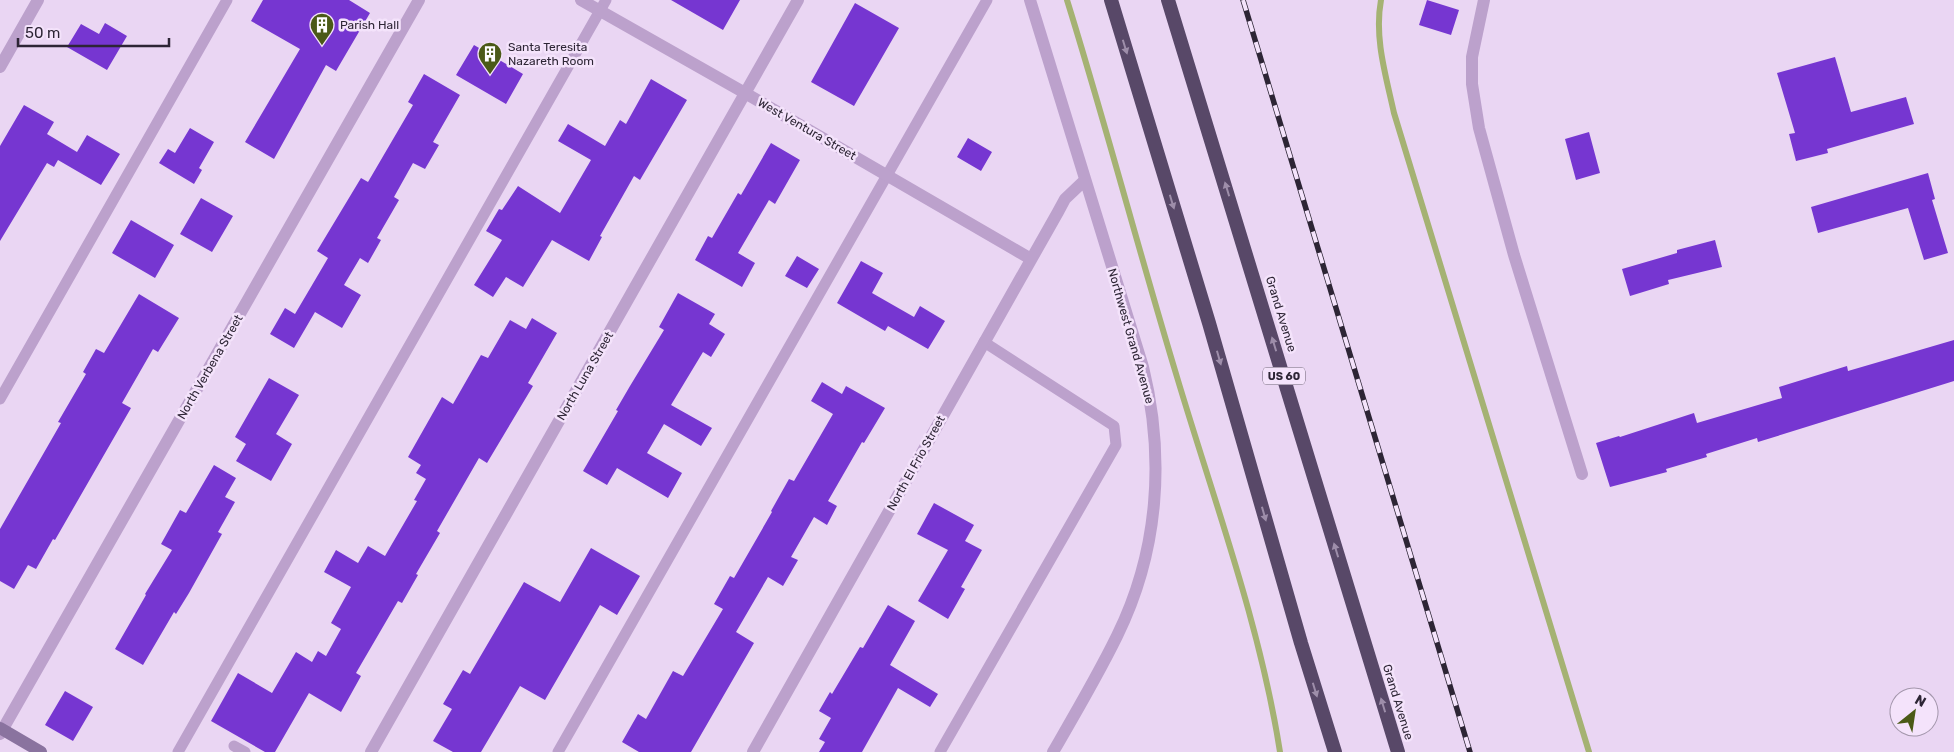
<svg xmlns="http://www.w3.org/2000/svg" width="1954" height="752" viewBox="0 0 1954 752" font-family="Rubik,sans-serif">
  <rect width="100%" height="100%" fill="#ead6f3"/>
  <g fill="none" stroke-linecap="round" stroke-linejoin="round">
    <!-- stream -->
    <path stroke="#a5b273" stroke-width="6" d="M1067 0C1106 125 1139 252 1177 377 1214 501 1260 624 1280 752
      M1381 0C1374 38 1386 76 1394 113L1589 752"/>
  </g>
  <!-- building -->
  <path fill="#7636d1" d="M263 0H349L370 13 336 71 326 65 274 159 245 142 300 49 251 21Z
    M671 0H740L723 30Z
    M1427 0 1459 10 1451 35 1419 25Z
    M855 3 899 28 854 106 811 82Z
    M105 23 127 36 107 70 67 47 81 24 99 34Z
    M474 45 523 74 506 104 456 75Z
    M1835 57 1851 112 1906 97 1914 124 1827 149 1828 153 1796 161 1789 134 1795 133 1777 73Z
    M424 74 460 95 433 142 439 145 425 169 413 163 394 197 399 200 377 238 381 240 368 263 360 258 344 285 361 295 342 328 315 312 294 348 270 334 285 308 295 314 328 258 317 251 361 178 368 182 413 105 408 102Z
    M651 79 687 100 640 180 634 176 600 236 602 237 589 261 552 240 523 287 506 277 493 297 474 285 502 240 486 231 499 209 502 210 518 186 560 213 591 160 558 141 568 124 605 146 620 120 626 124Z
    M24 105 54 122 47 134 77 152 87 135 120 154 101 185 58 160 54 167 47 163 0 241V146Z
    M190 128 214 142 199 168 202 170 194 184 159 163 168 149 175 153Z
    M1589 132 1600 173 1576 180 1565 139Z
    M968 138 992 152 981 171 957 157Z
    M771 143 800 160 775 204 769 200 738 253 755 263 742 287 695 260 708 236 712 238 738 193 741 195Z
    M1928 173 1935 199 1932 200 1948 253 1924 260 1908 208 1818 233 1811 207Z
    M201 198 233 216 212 252 180 234Z
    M131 220 174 245 155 278 112 253Z
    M1715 240 1722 267 1668 280 1669 284 1630 296 1622 269 1677 253V250Z
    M797 256 819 269 807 288 785 276Z
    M861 261 883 273 872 293 914 317 920 306 945 321 928 349 888 326 885 331 837 303Z
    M678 293 715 314 709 324 725 334 711 357 703 352 671 405 712 428 701 446 664 424 647 453 682 473 668 498 617 468 607 485 583 471 618 411 616 410 630 386 664 330 659 327Z
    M139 294 179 318 158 352 153 349 122 403 131 408 55 540 53 539 36 569 28 565 14 589 0 581V529L61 423 58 422 86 374 83 372 96 349 104 353Z
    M532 318 557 333 528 383 533 386 487 463 479 458 437 531 440 533 416 574 418 575 402 603 398 601 356 673 361 676 341 712 309 693 275 752H265L211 721 238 673 272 693 296 652 312 662 318 651 326 656 341 629 331 623 351 587 324 572 336 550 358 563 368 546 385 556 417 501 414 500 426 479 416 473 421 465 408 457 442 397 453 404 481 355 488 358 510 320 526 329Z
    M1954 340V381L1758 442 1757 438 1706 454 1707 457 1666 469 1667 472 1610 487 1596 443 1619 436 1620 437 1694 413 1697 423 1782 398 1779 387 1847 366 1848 371Z
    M269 378 299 395 276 434 292 444 271 481 236 461 246 444 235 437Z
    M822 382 842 394 846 386 885 408 864 443 862 442 828 501 837 506 827 525 814 517 791 557 798 560 783 586 768 577 736 632 754 643 691 752H639L622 742 638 714 646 719 673 671 683 676 723 609 714 604 730 576 734 578 772 512 771 511 789 479 794 481 833 414 811 401Z
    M214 465 236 478 225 497 235 502 218 532 222 534 189 593 176 614 174 612 143 665 115 649 146 595 145 594 172 550 161 544 180 510 186 513Z
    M934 503 974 525 965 541 982 550 961 587 965 589 948 619 918 601 948 550 917 534Z
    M591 548 640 576 617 615 600 605 545 700 520 686 481 752H453L433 741 452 709 443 704 463 670 470 674 524 582 560 602Z
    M888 605 915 621 890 665 938 694 930 707 898 688 862 752H819L825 742 819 739 831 718 819 711 830 692 832 694 860 647 863 648Z
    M65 691 93 707 73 741 45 725Z"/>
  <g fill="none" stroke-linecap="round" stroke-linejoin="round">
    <!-- service -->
    <path stroke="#bca1cc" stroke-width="11" d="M0 399 227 0
      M234 746 245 752
      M178 752 606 0
      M558 752 987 0
      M940 752 1116 445 1114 426 984 342"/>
    <!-- minor -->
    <path stroke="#bca1cc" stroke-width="12" d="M581 0 745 93 1031 259
      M1030 0 1143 367C1165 457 1159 551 1117 636 1098 675 1075 714 1053 752
      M1484 0 1472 57V84L1479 128 1514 255 1582 474
      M0 67 38 0
      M0 734 419 0
      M371 752 798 0
      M753 752 1058 212 1065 199 1085 180"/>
    <!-- secondary -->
    <path stroke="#8a739f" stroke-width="12" d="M0 728 41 752"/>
    <!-- trunk -->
    <path stroke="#584868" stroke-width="14" d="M1111 0 1209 323 1301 643 1335 752
      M1168 0 1398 752"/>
    <defs>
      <path id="rail" d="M1243 0 1470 752"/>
    </defs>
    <!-- rail casing -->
    <use href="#rail" stroke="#2d2535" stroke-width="5.5"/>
    <!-- rail -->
    <use href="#rail" stroke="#f4e3fb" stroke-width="4" stroke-dasharray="11" stroke-linecap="butt"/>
  </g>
  <!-- one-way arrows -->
  <defs><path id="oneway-solid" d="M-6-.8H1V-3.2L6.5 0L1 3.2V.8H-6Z" transform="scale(1.25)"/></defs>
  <g fill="#9e8eaa">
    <use href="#oneway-solid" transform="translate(1125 47) rotate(73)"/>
    <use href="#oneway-solid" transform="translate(1227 189) rotate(-107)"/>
    <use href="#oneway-solid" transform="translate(1172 202) rotate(73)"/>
    <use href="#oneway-solid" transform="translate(1274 344) rotate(-107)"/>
    <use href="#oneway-solid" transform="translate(1219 358) rotate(74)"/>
    <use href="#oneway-solid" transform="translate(1264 514) rotate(74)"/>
    <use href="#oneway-solid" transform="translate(1336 550) rotate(-107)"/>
    <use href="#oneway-solid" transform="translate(1315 690) rotate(73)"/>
    <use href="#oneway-solid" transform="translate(1383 705) rotate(-107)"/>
  </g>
  <!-- icons -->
  <defs>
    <symbol id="building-pin" viewBox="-11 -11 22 30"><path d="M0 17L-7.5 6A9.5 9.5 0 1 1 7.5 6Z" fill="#4b5a17" stroke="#f4e3fb"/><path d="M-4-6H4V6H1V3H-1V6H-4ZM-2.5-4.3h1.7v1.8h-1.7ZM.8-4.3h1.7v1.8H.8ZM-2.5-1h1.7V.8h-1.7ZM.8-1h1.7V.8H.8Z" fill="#fff"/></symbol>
  </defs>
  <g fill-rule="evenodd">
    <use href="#building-pin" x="308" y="11" width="28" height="38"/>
    <use href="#building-pin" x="476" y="40" width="28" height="38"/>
  </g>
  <g text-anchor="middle" stroke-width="5" stroke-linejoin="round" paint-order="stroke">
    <!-- shield labels -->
    <rect fill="#f4e3fb" stroke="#695e70" stroke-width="1" x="1263" y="367.5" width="42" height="17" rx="4"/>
    <g font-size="11" font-weight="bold" fill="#2d2535">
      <text x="1284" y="380">US 60</text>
    </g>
    <!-- poi labels -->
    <g font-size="12" fill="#2d2535" stroke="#f4e3fb" text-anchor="start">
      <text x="340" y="29">Parish Hall</text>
      <text x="508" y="51">Santa Teresita<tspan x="508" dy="14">Nazareth Room</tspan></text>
    </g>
    <!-- street labels -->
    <g font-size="12" fill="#2d2535" stroke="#f4e3fb">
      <text transform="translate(807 129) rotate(30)" y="4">West Ventura Street</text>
      <text transform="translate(1281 314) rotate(73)" y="4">Grand Avenue</text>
      <text transform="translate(1131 336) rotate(74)" y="4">Northwest Grand Avenue</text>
      <text transform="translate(210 367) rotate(-60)" y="4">North Verbena Street</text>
      <text transform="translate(585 376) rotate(-60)" y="4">North Luna Street</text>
      <text transform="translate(916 463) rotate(-61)" y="4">North El Frio Street</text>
      <text transform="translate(1398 702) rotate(73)" y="4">Grand Avenue</text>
    </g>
  </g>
  <!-- north arrow -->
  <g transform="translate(1914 712) rotate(30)"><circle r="24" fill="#f4e3fb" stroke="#a497ac"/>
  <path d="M0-4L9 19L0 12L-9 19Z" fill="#4b5a17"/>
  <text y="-8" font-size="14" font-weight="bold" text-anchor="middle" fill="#2d2535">N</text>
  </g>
  <!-- scale -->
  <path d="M18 38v8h151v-8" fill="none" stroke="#2d2535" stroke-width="2.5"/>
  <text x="25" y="38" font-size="15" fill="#2d2535" stroke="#f4e3fb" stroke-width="4" paint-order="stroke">50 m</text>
</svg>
